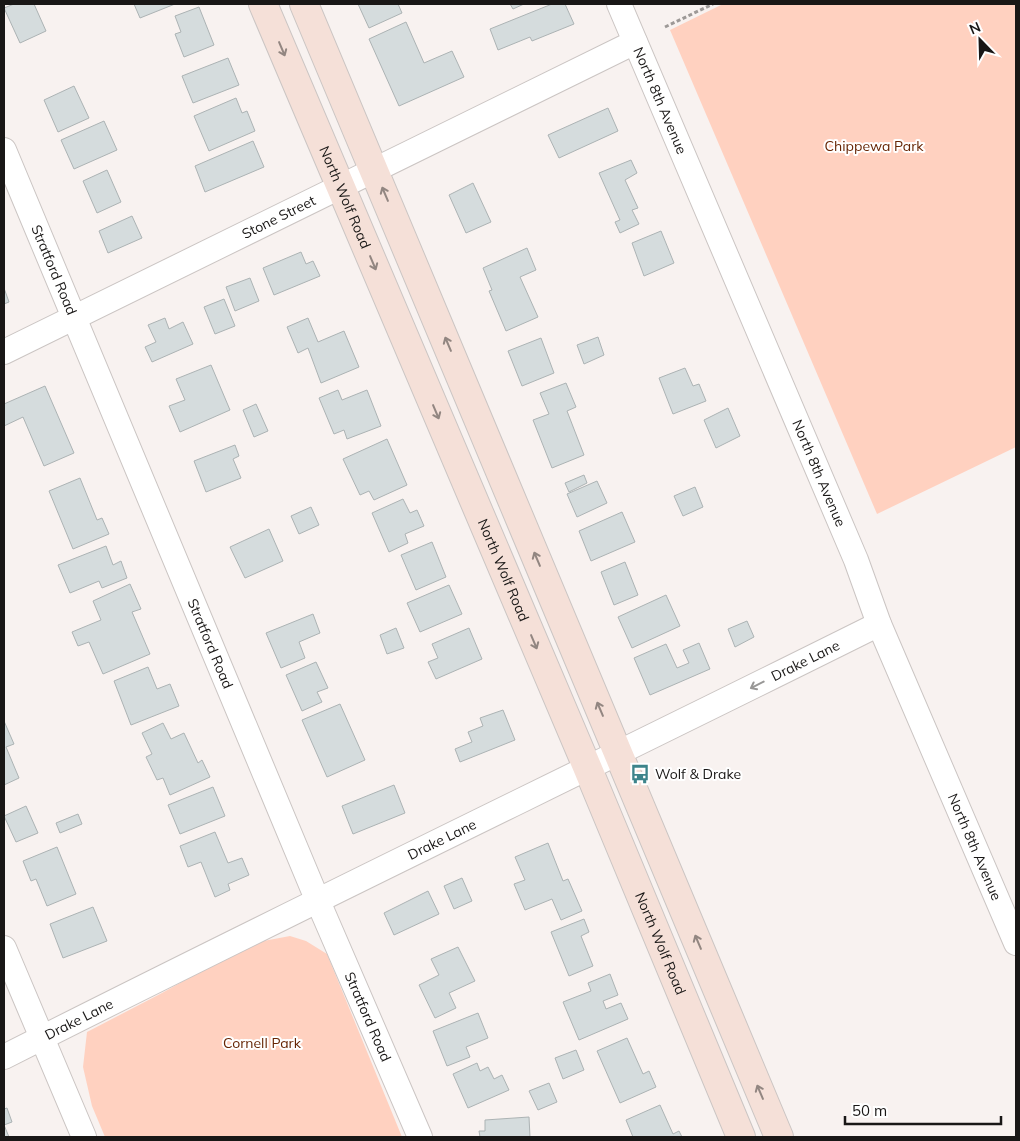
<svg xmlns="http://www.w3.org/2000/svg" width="1020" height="1141" viewBox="0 0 1020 1141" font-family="Mulish,sans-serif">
  <rect width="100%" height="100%" fill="#f8f2f0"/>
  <!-- green -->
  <path fill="#ffd1c0" d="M723 4H1016V447L877 514 670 30Z
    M290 936 306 941 327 954 402 1137H105L92 1106 83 1067 87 1032 162 993 252 943Z"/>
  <!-- building -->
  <path fill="#d5dcdd" stroke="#acb3b4" d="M14 4H34L46 31 20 43 4 8Z
    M134 4H175L140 18Z
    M358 4H398L402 13 369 28Z
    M510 4H524L513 9Z
    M552 4H565L574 24 532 41 530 37 498 50 490 29Z
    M199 7 214 45 184 57 175 34 181 32 175 16Z
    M406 22 424 63 452 51 464 77 399 106 369 39Z
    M228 58 239 85 193 103 182 76Z
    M74 86 89 118 58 132 44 100Z
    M236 98 242 113 247 111 255 131 209 151 194 116Z
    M608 108 618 131 559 158 548 135Z
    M104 121 117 150 74 169 61 140Z
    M253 141 264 167 205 192 195 166Z
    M631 160 637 173 625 180 638 208 632 210 639 224 620 233 615 222 620 220 599 173Z
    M107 170 121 202 97 213 83 181Z
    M473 183 491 222 466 233 449 195Z
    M132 216 142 238 108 253 99 231Z
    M661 231 674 263 644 276 632 243Z
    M527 248 536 270 520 277 538 317 506 331 489 291 492 290 483 268Z
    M301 252 306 264 313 261 320 276 274 295 263 268Z
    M250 278 259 301 235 311 226 287Z
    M4 288 9 302 4 304Z
    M224 299 235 326 215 334 204 307Z
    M165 318 169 329 183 322 193 344 152 362 145 347 156 342 148 325Z
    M308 318 318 342 344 331 359 367 321 383 308 348 298 353 287 327Z
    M598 337 604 355 584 364 577 345Z
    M541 338 554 373 522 386 508 351Z
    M211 365 230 410 180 432 169 406 185 400 176 379Z
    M685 368 693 386 699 384 706 401 673 414 659 378Z
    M566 383 576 407 567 411 584 455 552 468 533 420 549 414 540 393Z
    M45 386 74 453 44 466 23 417 4 426V404Z
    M338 390 342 400 367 390 381 426 347 439 344 430 334 434 319 398Z
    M256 404 268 431 254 437 243 410Z
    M728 408 740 436 716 448 704 420Z
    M387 439 407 485 374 500 369 491 360 495 343 459Z
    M235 445 239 456 233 459 241 478 206 492 194 461Z
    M584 475 587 483 569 492 565 483Z
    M80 478 97 520 102 518 109 534 73 549 49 491Z
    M597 481 607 503 577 517 567 494Z
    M695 487 703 507 683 516 674 496Z
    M403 499 410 513 417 510 424 526 405 534 408 543 389 552 372 513Z
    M311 507 319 525 299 534 291 516Z
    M622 512 635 542 591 561 579 531Z
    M269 529 283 561 245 578 230 547Z
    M432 542 446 577 416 590 401 555Z
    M106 546 113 565 121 561 127 578 102 588 99 581 70 593 58 565Z
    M625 562 638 595 614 605 601 572Z
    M130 584 141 609 132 612 150 654 103 674 89 642 78 646 72 632 101 620 93 601Z
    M449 585 462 614 420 632 407 603Z
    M666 595 680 626 632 648 618 617Z
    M313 614 320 633 299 642 305 658 281 668 266 633Z
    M747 621 754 637 735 647 728 629Z
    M396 628 404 648 387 654 380 635Z
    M469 628 482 659 436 679 428 662 438 658 432 644Z
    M699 643 710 669 650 695 634 658 666 644 677 668 689 663 683 650Z
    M316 662 328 688 317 692 322 702 302 711 286 675Z
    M148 667 157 689 170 684 179 706 131 725 114 681Z
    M340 704 365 760 327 777 302 720Z
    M503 710 515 740 460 762 455 749 472 742 468 732 483 726 480 718Z
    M4 721 14 744 6 747 19 778 4 785Z
    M163 723 171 739 184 733 198 763 202 760 210 777 170 795 163 778 157 780 146 757 152 754 142 733Z
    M394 785 405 813 353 834 342 806Z
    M213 787 225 816 180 834 168 805Z
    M26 806 38 833 16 842 4 816Z
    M78 814 82 824 60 833 56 823Z
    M215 832 228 863 242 858 249 875 228 884 230 890 215 897 201 862 188 867 180 846Z
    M548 843 563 881 568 879 582 911 561 920 552 899 525 910 514 884 525 880 515 857Z
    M57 847 76 894 47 906 36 879 31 881 23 861Z
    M462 878 472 901 454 909 444 886Z
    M428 891 439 914 394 935 384 913Z
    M93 907 107 941 63 958 50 924Z
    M584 919 589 932 581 936 593 966 569 976 551 932Z
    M458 947 475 981 449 993 456 1008 435 1018 419 985 439 975 431 959Z
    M610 974 618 995 603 1001 606 1009 621 1003 628 1019 579 1040 563 1002 591 991 588 983Z
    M478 1013 488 1038 466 1047 470 1057 447 1066 433 1031Z
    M627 1038 643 1074 649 1071 656 1087 620 1103 597 1051Z
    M576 1050 584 1070 563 1079 555 1058Z
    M477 1063 480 1071 488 1067 494 1079 502 1075 509 1090 468 1108 453 1074Z
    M549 1083 557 1102 538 1110 529 1091Z
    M660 1105 673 1134 679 1131 682 1137H633L626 1120Z
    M7 1108 12 1122 4 1125 9 1137H4V1109Z
    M529 1117 530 1137H480L479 1131H485V1120Z"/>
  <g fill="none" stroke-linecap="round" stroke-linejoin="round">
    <defs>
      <g id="street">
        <path id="s1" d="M619 4 856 560 879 624 1016 943"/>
        <path id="s2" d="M4 150 317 899 420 1137"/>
        <path id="s3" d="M4 352 635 42"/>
        <path d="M4 948 84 1137"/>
        <path id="s4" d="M4 1057C294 910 588 769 879 624"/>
      </g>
      <g id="secondary">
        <path id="s5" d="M263 4 588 769 741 1137"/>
        <path d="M304 4 779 1137"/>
      </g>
    </defs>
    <!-- street casing -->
    <use href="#street" stroke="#cbc5c3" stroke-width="26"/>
    <!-- secondary casing -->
    <use href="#secondary" stroke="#cbc5c3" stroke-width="30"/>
    <!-- path -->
    <path stroke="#9d9997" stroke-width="3" stroke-dasharray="4 2.5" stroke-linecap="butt" d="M665 27 713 4"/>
    <!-- street -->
    <use href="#street" stroke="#fff" stroke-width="24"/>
    <!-- secondary -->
    <use href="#secondary" stroke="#f5e0d8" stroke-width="28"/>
  </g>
  <!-- one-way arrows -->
  <defs><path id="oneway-shaft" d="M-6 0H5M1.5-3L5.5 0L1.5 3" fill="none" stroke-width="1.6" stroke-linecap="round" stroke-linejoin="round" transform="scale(1.25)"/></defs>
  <g stroke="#928681">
    <use href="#oneway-shaft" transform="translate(282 49) rotate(67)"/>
    <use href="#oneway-shaft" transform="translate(385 194) rotate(-113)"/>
    <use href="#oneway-shaft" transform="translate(373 263) rotate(67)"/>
    <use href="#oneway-shaft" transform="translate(448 344) rotate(-113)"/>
    <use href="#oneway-shaft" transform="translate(436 412) rotate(67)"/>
    <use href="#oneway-shaft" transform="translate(537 559) rotate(-113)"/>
    <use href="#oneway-shaft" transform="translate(534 642) rotate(67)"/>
    <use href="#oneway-shaft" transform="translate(600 709) rotate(-113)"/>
    <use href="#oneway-shaft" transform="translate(698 942) rotate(-113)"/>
    <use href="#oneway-shaft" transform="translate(760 1092) rotate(-113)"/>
  </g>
  <use stroke="#989796" href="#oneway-shaft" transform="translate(757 685) rotate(153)"/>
  <!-- icons -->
  <defs>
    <symbol id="bus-bare" viewBox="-9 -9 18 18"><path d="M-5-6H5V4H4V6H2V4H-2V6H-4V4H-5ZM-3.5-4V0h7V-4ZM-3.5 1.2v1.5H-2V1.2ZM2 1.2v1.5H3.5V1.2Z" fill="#3d848b" stroke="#fff" stroke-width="2.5" paint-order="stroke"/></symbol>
  </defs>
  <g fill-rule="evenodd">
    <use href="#bus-bare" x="626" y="760" width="28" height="28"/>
  </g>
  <g text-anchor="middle" stroke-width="4" stroke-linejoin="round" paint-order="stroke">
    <!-- street labels -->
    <g font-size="14" fill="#191716" stroke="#fff">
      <text dy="5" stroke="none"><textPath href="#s1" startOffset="105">North 8th Avenue</textPath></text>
      <text dy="5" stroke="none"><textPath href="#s5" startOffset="210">North Wolf Road</textPath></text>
      <text dy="5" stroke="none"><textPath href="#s3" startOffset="306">Stone Street</textPath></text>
      <text dy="5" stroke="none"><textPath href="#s2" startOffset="130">Stratford Road</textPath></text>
      <text dy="5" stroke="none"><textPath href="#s1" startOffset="510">North 8th Avenue</textPath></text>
      <text dy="5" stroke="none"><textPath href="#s5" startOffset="615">North Wolf Road</textPath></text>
      <text dy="5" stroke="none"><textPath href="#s2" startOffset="535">Stratford Road</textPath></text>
      <text dy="5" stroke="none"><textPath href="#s4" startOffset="894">Drake Lane</textPath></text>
      <text dy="5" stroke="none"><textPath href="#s4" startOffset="489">Drake Lane</textPath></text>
      <text dy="5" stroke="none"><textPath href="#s1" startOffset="915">North 8th Avenue</textPath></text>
      <text dy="5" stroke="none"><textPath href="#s5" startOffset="1020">North Wolf Road</textPath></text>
      <text dy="5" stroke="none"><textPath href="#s2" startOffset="940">Stratford Road</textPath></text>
      <text dy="5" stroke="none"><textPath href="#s4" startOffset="84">Drake Lane</textPath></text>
    </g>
    <!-- park labels -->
    <g font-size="14" fill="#662403" stroke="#fff">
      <text x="874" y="151">Chippewa Park</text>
      <text x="262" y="1048">Cornell Park</text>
    </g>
    <!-- poi labels -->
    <g font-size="14" fill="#191716" stroke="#fff" text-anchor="start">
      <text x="655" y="779">Wolf &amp; Drake</text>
    </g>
  </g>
  <!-- border -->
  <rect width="1020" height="1141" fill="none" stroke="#191716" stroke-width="10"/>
  <!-- north arrow -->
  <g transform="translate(980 40) rotate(337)" stroke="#ffffff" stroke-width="4" paint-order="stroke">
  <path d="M0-4L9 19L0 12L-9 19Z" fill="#191716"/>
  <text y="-8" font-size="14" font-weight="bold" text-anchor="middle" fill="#191716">N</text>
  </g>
  <!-- scale -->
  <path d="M845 1116v8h156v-8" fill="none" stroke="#191716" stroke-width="2.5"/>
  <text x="852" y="1116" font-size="15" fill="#191716" stroke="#ffffff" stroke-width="4" paint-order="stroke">50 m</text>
</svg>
